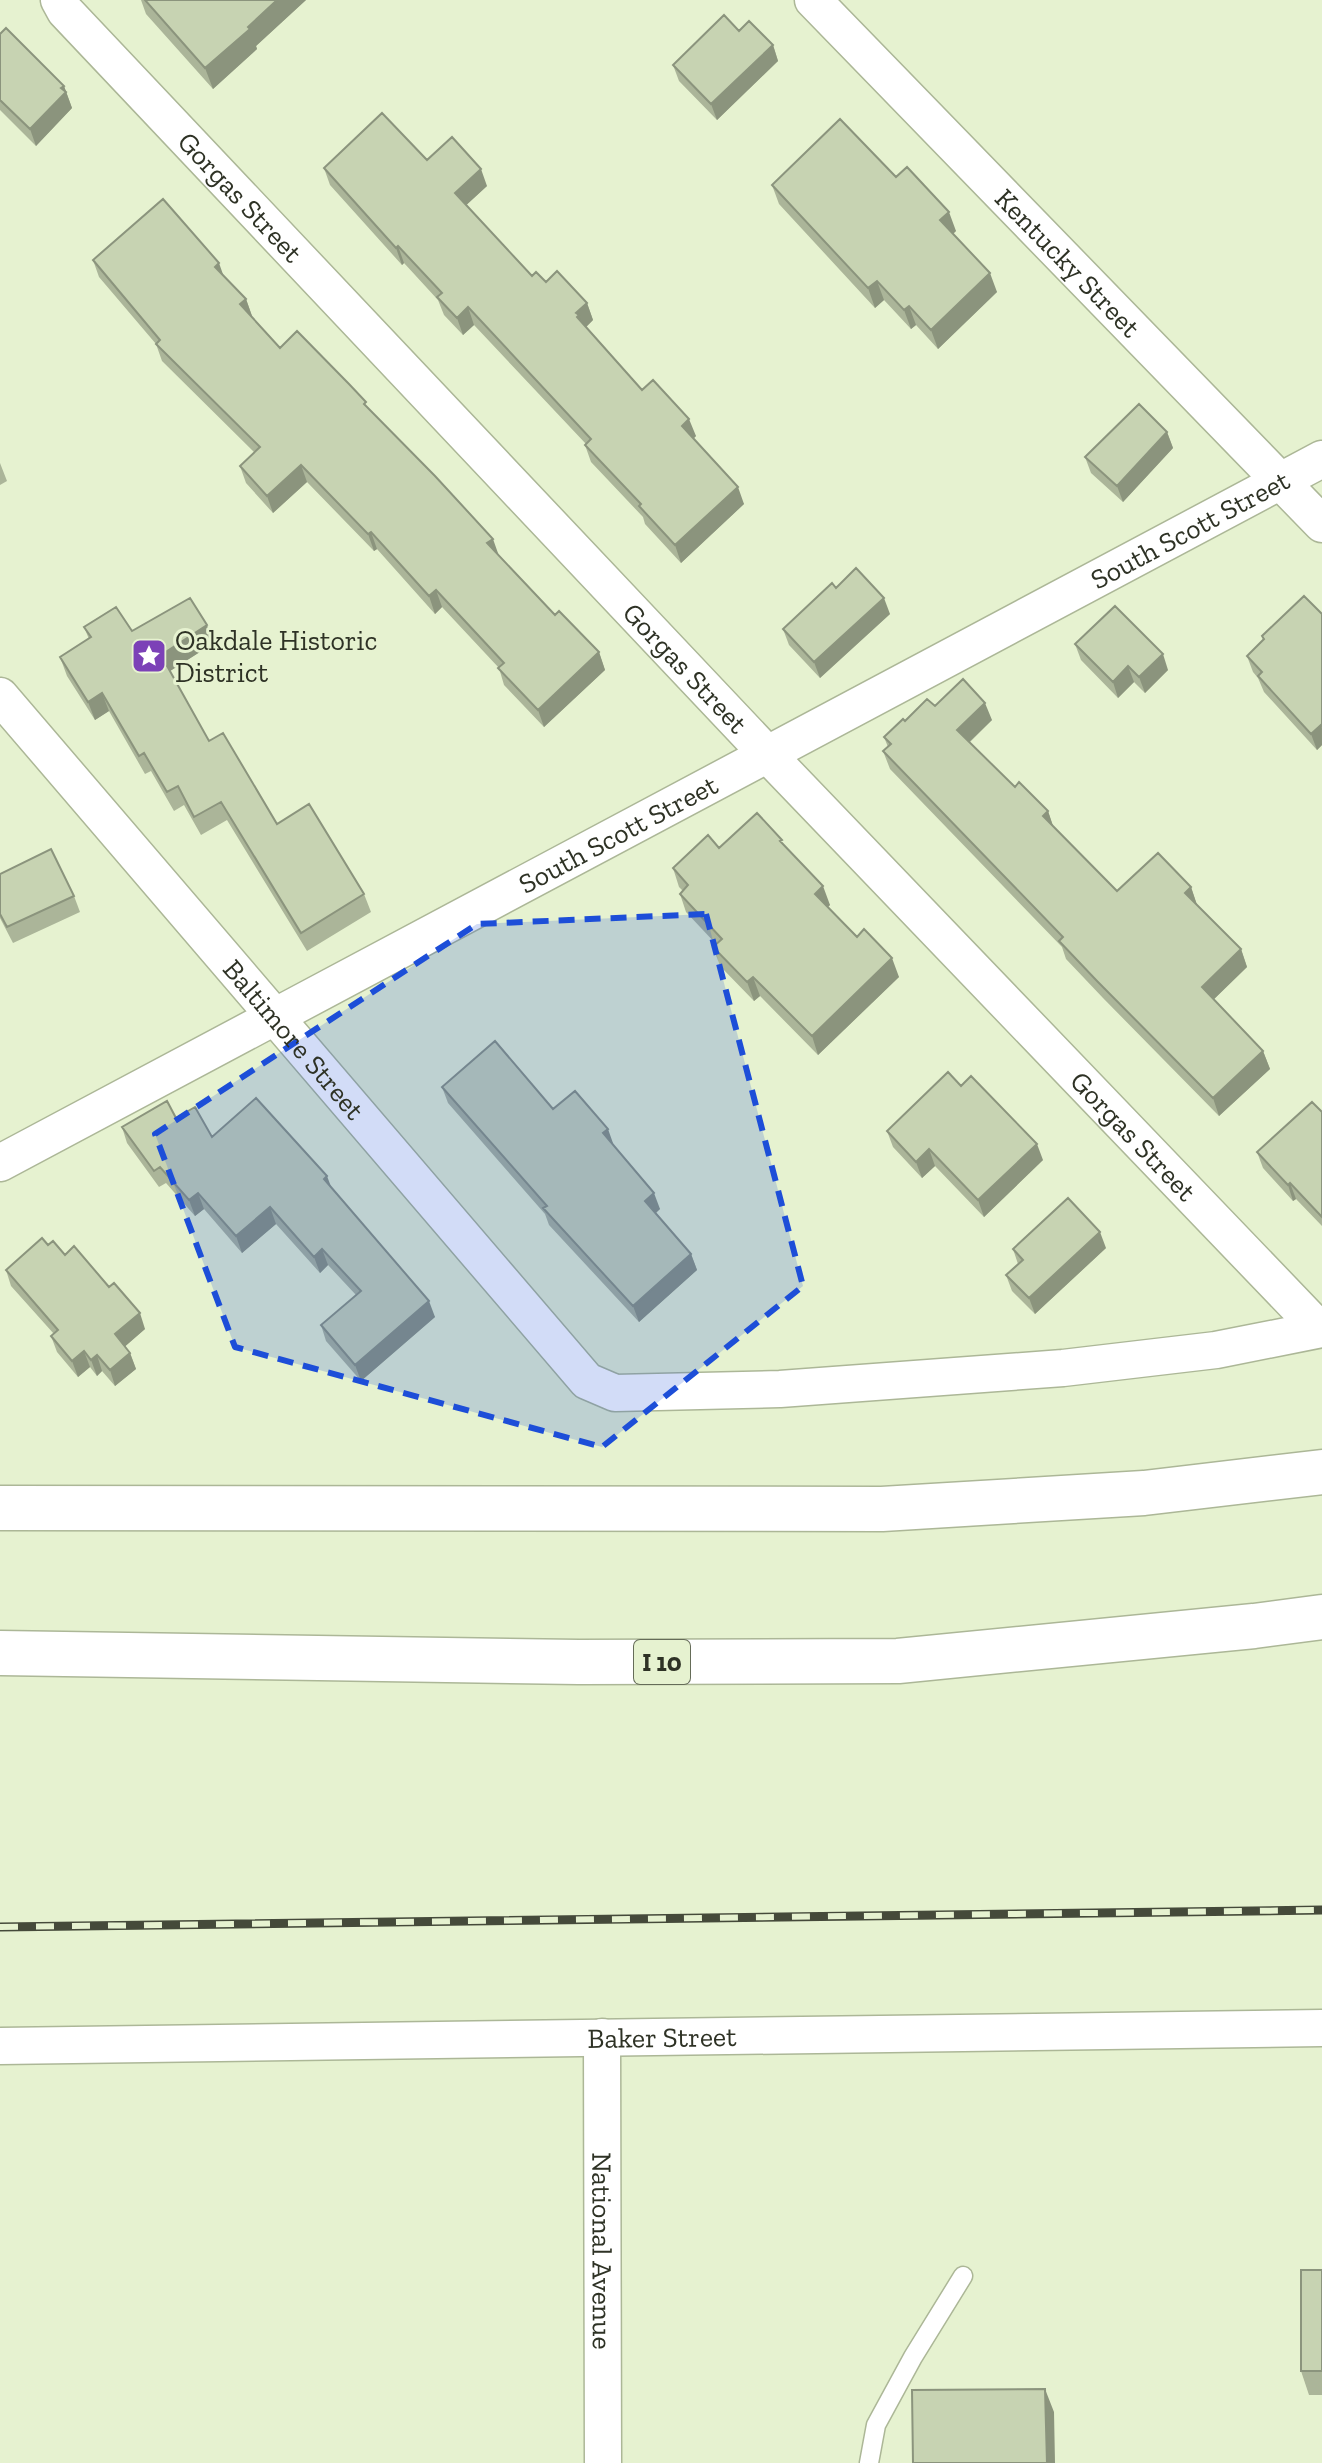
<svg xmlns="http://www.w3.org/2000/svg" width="1322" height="2463" viewBox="0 0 1322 2463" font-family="'Zilla Slab',serif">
  <rect width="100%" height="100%" fill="#e6f2d0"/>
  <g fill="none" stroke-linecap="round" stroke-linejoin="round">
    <defs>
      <path id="service" d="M869 2463 876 2425 913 2357 963 2276"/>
      <g id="minor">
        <path id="s1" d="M59 0 65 11 767 754 1319 1329"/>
        <path id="s2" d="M813 0 1322 524"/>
        <path id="s3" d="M0 696 587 1381 615 1393 780 1389 1063 1368 1216 1350 1322 1329"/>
        <path id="s4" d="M0 1163 1322 459"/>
        <path id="s5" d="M602 2037 603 2463"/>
        <path id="s6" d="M0 2046 1322 2028"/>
      </g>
      <path id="motorway" d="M0 1508 882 1509 1144 1493 1322 1472
        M0 1653 579 1662 898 1661 1254 1626 1322 1617"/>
    </defs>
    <!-- service casing -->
    <use href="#service" stroke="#acb797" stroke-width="21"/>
    <!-- minor casing -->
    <use href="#minor" stroke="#acb797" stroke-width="39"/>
    <!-- motorway casing -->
    <use href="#motorway" stroke="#acb797" stroke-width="47"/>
    <!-- service -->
    <use href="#service" stroke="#fff" stroke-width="18"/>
    <!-- minor -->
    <use href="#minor" stroke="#fff" stroke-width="36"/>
    <!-- motorway -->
    <use href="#motorway" stroke="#fff" stroke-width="44"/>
    <defs>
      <path id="rail" d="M0 1927 1322 1910"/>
    </defs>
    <!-- rail casing -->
    <use href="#rail" stroke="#454a3a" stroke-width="9"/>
    <!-- rail -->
    <use href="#rail" stroke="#e6f2d0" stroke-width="6" stroke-dasharray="18" stroke-linecap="butt"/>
  </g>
  <!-- wall -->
  <path fill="#abb599" d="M141 0H306L256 46 257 49 213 89 146 14Z
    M739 31 773 45 778 61 717 120 679 81 673 65Z
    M0 34 64 86 72 108 36 146 0 110Z
    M427 160 487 186 466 205 532 276 587 303 593 320 586 327 642 390 696 436 693 439 744 504 681 563 645 524 643 517 591 462 585 445 586 444 474 325 463 335 444 315 438 300 404 263 402 265 330 185 324 168Z
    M896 177 956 231 953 234 997 292 938 349 916 325 911 329 884 300 875 308 779 204 772 185Z
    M93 260 224 276 246 299 252 316 251 317 280 348 369 410 499 555 555 615 599 652 605 670 544 727 504 685 499 668 442 607 435 614 377 549 374 551 307 482 273 513 246 483 240 466 255 453 162 361 156 344 99 277Z
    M1167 432 1173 448 1123 502 1091 473 1085 457Z
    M0 463 7 481 0 485Z
    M836 588 890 614 820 678 789 645 783 629Z
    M1322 614V745L1317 750 1264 692 1258 678 1253 672 1247 656 1263 640 1262 636Z
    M84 627 132 631 214 643 170 671 209 741 277 824 364 894 371 912 307 951 227 820 201 835 184 805 174 811 151 771 145 774 109 711 95 720 67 676 60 657 89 639Z
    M1075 644 1168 670 1145 693 1134 682 1118 698 1081 660Z
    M935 706 992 720 970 742 1015 787 1048 811 1053 826 1117 891 1191 887 1197 905 1241 949 1247 967 1214 999 1263 1051 1270 1069 1219 1116 1103 998 1066 959 1062 947 890 769 883 751 888 747 884 737Z
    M784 845 830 905 828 907 899 977 818 1055 760 996 754 1001 720 966 713 947 716 944 686 912 680 894 683 891 679 887 673 868 719 848Z
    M0 874 74 896 80 912 13 943 0 918Z
    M442 1087 553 1109 614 1146 660 1209 656 1213 691 1254 697 1270 639 1322 549 1225 545 1214 448 1103Z
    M1322 1112V1226L1296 1199 1293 1201 1263 1168 1257 1152Z
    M176 1118 212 1137 332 1189 435 1317 361 1381 326 1341 321 1325 356 1295 328 1265 320 1273 276 1224 242 1253 204 1209 195 1216 166 1183 159 1187 127 1143 122 1127Z
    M887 1131 1043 1160 984 1217 935 1166 922 1178 893 1147Z
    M48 1245 65 1255 145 1329 125 1346 130 1353 136 1369 115 1386 102 1371 97 1376 90 1367 78 1377 57 1352 51 1336 54 1334 11 1286 6 1270Z
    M1106 1248 1035 1314 1012 1291 1006 1275 1018 1264 1013 1249Z
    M1322 2270V2395H1309L1301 2371Z"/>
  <!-- shaded-wall -->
  <path fill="#8b947d" d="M277 0H306L256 46 257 49 213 89 205 68Z
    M773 45 778 61 717 120 711 104Z
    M64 86 72 108 36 146 30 129Z
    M481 169 487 186 461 210 455 193Z
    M949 212 956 231 947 239 940 220Z
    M398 246 404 263 402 265 396 248Z
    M219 263 225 280 215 267Z
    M990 273 997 292 938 349 931 330Z
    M877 281 884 300 875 308 868 288Z
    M246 299 252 316 246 322 240 304Z
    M587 303 593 320 584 329 577 317 576 313Z
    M909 306 916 325 911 329 904 310Z
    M468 307 474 325 463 335 457 318Z
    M689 419 696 436 688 444 682 426Z
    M1167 432 1173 448 1123 502 1117 486Z
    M301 465 307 482 273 513 267 496Z
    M738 487 744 504 681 563 675 545Z
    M371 532 377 549 374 551 368 534Z
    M493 539 499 556 487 543Z
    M436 590 442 607 435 614 429 596Z
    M884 598 890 614 820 678 814 662Z
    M207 625 214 643 167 673 161 655Z
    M599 652 605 670 544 727 538 710Z
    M1163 654 1168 670 1145 693 1139 677Z
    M1128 666 1134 682 1118 698 1113 682Z
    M102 693 109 711 95 720 88 702Z
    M985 703 992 720 964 747 957 730Z
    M1321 725 1322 728V745L1317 750 1311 734Z
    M1048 811 1054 829 1043 816Z
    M823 886 830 905 821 913 815 894Z
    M1191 887 1197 905 1185 893Z
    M1241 949 1247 967 1209 1004 1202 987Z
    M892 958 899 977 818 1055 812 1036Z
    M753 977 760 996 754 1001 747 982Z
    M1263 1051 1270 1069 1219 1116 1213 1098Z
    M608 1129 614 1146 603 1133Z
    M1037 1144 1043 1160 984 1217 978 1200Z
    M929 1149 935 1166 922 1178 916 1162Z
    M327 1176 333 1192 324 1179Z
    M1290 1183 1296 1199 1293 1201 1288 1185Z
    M198 1193 204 1209 195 1216 189 1200Z
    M654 1193 660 1209 651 1217 645 1201Z
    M270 1207 276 1224 242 1253 236 1236Z
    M1100 1232 1106 1248 1035 1314 1029 1298Z
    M322 1249 328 1265 320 1273 314 1257Z
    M691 1254 697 1270 639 1322 633 1306Z
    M429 1301 435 1317 361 1381 355 1365Z
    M140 1313 145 1329 121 1350 115 1334Z
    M84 1351 90 1367 78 1377 72 1361Z
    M130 1353 136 1369 115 1386 110 1370Z
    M97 1355 102 1371 97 1376 91 1360Z
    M1045 2389 1054 2412 1055 2463H1047Z"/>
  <!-- building -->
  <path fill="#c7d3b2" stroke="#8b947d" stroke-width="2" d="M145 0H277L248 27 250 29 205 68Z
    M724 15 739 31 749 21 773 45 711 104 673 65Z
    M6 28 64 86 61 88 66 92 30 129 0 100V34Z
    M382 113 427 160 452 137 481 169 455 193 532 276 536 272 546 282 557 271 587 303 576 313 579 315 577 317 642 390 653 380 689 419 682 426 738 487 675 545 639 506 641 504 585 445 591 439 468 307 457 318 437 297 442 293 398 246 396 248 324 168Z
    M840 119 896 177 907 167 949 212 940 220 990 273 931 330 909 306 904 310 877 281 868 288 772 185Z
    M163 199 219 263 215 267 246 299 240 304 280 348 297 331 349 384 366 402 364 404 435 476 493 539 487 543 555 615 559 611 599 652 538 710 498 668 504 663 436 590 429 596 371 532 368 534 301 465 267 496 240 466 260 447 156 344 160 340 93 260Z
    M1139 404 1167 432 1117 486 1085 457Z
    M856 568 884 598 814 662 783 629 832 583 836 588Z
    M1304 596 1322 614V726L1321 725 1311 734 1258 676 1262 672 1247 656 1264 639 1262 636Z
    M190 598 207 625 161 655 209 741 223 733 277 824 309 804 364 894 301 933 221 802 194 817 178 786 167 792 144 753 139 756 102 693 88 702 60 657 91 637 84 627 116 607 132 631Z
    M1115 606 1163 654 1139 677 1128 666 1113 682 1075 644Z
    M963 679 985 703 957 730 1015 787 1019 782 1048 811 1043 816 1117 891 1158 853 1191 887 1185 893 1241 949 1202 987 1263 1051 1213 1098 1097 981 1059 941 1063 937 883 751 891 744 884 737 903 719 905 721 927 699 935 706Z
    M757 813 782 840 780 841 823 886 815 894 857 937 864 929 892 958 812 1036 753 977 747 982 713 947 722 939 680 894 688 885 673 868 708 835 719 848Z
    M51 849 74 896 7 927 0 914V874Z
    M495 1041 553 1109 575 1091 608 1129 603 1133 654 1193 645 1201 691 1254 633 1306 543 1208 547 1206 442 1087Z
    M948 1072 961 1086 971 1076 1037 1144 978 1200 929 1149 916 1162 887 1131Z
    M256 1098 327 1176 324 1179 429 1301 355 1365 321 1325 361 1291 322 1249 314 1257 270 1207 236 1236 198 1193 189 1200 160 1167 154 1171 122 1127 167 1101 176 1118 195 1107 212 1137Z
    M1312 1102 1322 1112V1217L1290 1183 1288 1185 1257 1152Z
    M1068 1198 1100 1232 1029 1298 1006 1275 1023 1260 1013 1249Z
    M42 1238 48 1245 53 1241 65 1255 74 1246 109 1287 114 1283 140 1313 115 1334 130 1353 110 1370 97 1355 91 1360 84 1351 72 1361 51 1336 58 1330 6 1270Z
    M1301 2270H1322V2371H1301Z
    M1045 2389 1047 2463H913L912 2390Z"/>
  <!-- marked area -->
  <path fill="#1d4ed8" fill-opacity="0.2" stroke="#1d4ed8" stroke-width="6" stroke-dasharray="16 10" stroke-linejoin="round" d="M706 914 803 1286 602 1447 235 1347 155 1134 477 924Z"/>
  <!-- icons -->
  <defs>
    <symbol id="sight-square" viewBox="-11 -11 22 22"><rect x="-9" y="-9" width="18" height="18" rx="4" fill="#7c41b7" stroke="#e6f2d0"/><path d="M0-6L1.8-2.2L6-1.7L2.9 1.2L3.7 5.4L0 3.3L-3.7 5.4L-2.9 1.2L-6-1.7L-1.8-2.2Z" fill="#fff"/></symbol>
  </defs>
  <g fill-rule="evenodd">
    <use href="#sight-square" x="129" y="636" width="40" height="40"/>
  </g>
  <g text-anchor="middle" stroke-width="6" stroke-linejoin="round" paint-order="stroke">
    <!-- shield labels -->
    <rect fill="#e6f2d0" stroke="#656c58" stroke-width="2" x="634" y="1640" width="56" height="44" rx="6"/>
    <g font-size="26" font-weight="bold" fill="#2e3225">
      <text x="662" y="1671">I 10</text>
    </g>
    <!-- street labels -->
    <g font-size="28" fill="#2e3225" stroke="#e6f2d0">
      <text dy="10" stroke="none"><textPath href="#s1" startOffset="268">Gorgas Street</textPath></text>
      <text dy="10" stroke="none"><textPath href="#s2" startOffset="366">Kentucky Street</textPath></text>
      <text dy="10" stroke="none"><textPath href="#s4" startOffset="1348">South Scott Street</textPath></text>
      <text dy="10" stroke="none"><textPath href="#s1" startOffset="916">Gorgas Street</textPath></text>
      <text dy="10" stroke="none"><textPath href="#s4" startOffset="700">South Scott Street</textPath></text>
      <text dy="10" stroke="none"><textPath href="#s3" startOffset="452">Baltimore Street</textPath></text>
      <text dy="10" stroke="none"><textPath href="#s1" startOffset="1564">Gorgas Street</textPath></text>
      <text dy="10" stroke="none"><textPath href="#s6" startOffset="662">Baker Street</textPath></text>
      <text dy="10" stroke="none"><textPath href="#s5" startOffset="214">National Avenue</textPath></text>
    </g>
    <!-- poi labels -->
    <g font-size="28" fill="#2e3225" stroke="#e6f2d0" text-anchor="start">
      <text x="175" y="650">Oakdale Historic<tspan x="175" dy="32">District</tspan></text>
    </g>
  </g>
</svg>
